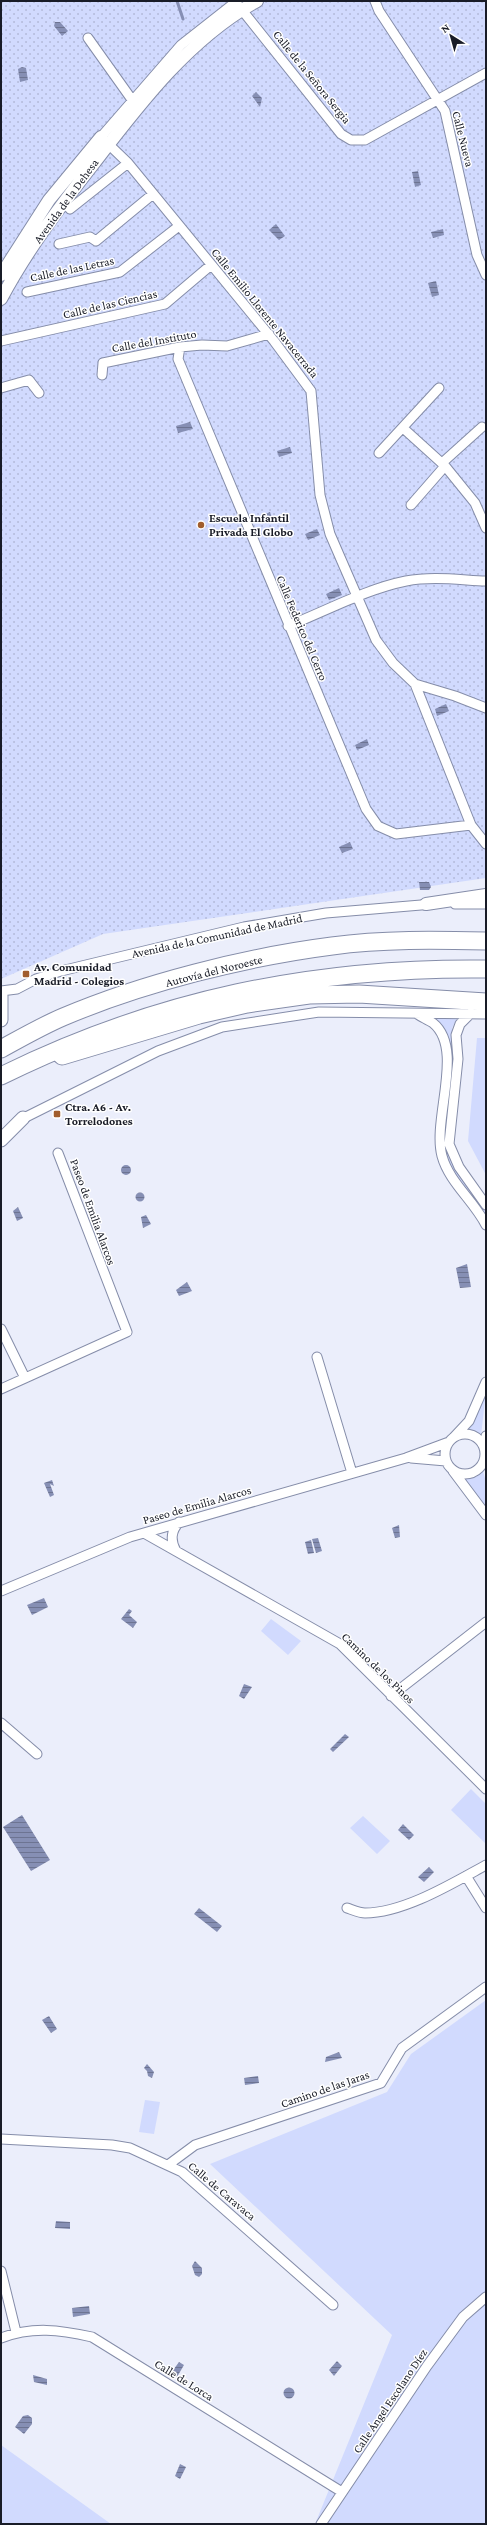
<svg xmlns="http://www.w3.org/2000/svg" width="487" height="2525" viewBox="0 0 487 2525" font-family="'Crimson Pro',serif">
  <defs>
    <pattern id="park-dots" width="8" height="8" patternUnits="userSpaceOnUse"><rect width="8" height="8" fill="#d1dafe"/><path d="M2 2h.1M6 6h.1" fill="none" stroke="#b3bada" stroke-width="1.8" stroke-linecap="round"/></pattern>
    <pattern id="water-rules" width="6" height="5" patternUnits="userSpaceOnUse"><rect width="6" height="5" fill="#868fb4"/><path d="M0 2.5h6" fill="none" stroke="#6d7492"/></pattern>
  </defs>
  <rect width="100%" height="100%" fill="#ebeefb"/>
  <!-- green -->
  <path fill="#d1dafe" d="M457 1018 452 1028 455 1056 447 1145 455 1168 486 1210V1218L452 1170 443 1145 447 1038 437 1019Z
    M477 1038H486V1175L468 1141Z
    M486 1391 481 1436 465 1431Z
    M483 1471 486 1482V1509L464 1479 476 1477Z
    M271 1619 301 1641 288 1655 261 1631Z
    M471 1789 486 1804V1844L451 1810Z
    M363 1816 390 1841 377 1854 350 1828Z
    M486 2000V2524H315L392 2335 210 2164 387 2092 411 2054Z
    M145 2100 160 2102 154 2134 139 2132Z
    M1 2445 111 2524H1Z"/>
  <!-- park -->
  <path fill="url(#park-dots)" d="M1 1H486V878L103 934 1 979Z"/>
  <!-- water -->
  <path fill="url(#water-rules)" d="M55 22H60L68 31 62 36 54 26Z
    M22 67 26 68 28 80 20 82 18 69Z
    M256 92 262 98 260 107 252 96Z
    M418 171 421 185 415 187 412 172Z
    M276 224 285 236 279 240 269 230Z
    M443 229 444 235 433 238 431 232Z
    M436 281 439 295 432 297 428 283Z
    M190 422 193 429 178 433 176 426Z
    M290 447 292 453 279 457 277 451Z
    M270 512 272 518 260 523 257 518Z
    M317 529 320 535 308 540 305 534Z
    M339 588 342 595 329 600 326 594Z
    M446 704 449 711 437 716 435 709Z
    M367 739 369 745 357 750 355 745Z
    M350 842 353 849 342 853 339 847Z
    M419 882H429L431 887 429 890H420Z
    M121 1170a5 5 0 1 1 10 0a5 5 0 1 1-10 0Z
    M135.5 1197a4.5 4.5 0 1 1 9 0a4.5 4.5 0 1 1-9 0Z
    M18 1207 23 1218 17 1221 13 1211Z
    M146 1215 151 1224 143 1228 141 1217Z
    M467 1264 471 1287 460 1288 456 1268Z
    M187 1282 192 1291 179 1296 176 1290Z
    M52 1480 54 1486 50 1484 54 1495 50 1497 44 1483Z
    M399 1525 400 1537 395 1538 392 1528Z
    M318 1538 322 1551 316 1553 312 1539Z
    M311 1540 314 1553 308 1554 305 1542Z
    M44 1598 48 1607 32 1615 27 1605Z
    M129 1609 132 1611 129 1615 137 1622 133 1628 121 1619Z
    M244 1684 252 1687 244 1699 239 1696Z
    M345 1734 349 1737 333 1752 330 1749Z
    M22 1815 50 1860 31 1871 3 1827Z
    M403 1824 414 1835 409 1840 398 1830Z
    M429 1867 434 1872 424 1882 418 1877Z
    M199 1908 222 1926 217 1932 194 1914Z
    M49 2016 57 2029 51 2033 42 2020Z
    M339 2052 342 2058 325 2062 326 2057Z
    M147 2064 154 2072 152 2078 148 2076 147 2071 144 2068Z
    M258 2076 259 2083 245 2085 244 2078Z
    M56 2221 70 2222V2229L55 2228Z
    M195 2261 202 2268V2274L199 2277 195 2275 192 2266Z
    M89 2306 90 2314 73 2317 72 2308Z
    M337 2361 342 2366 334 2376 329 2370Z
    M179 2362 184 2365 177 2377 171 2373Z
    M33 2375 47 2379V2385L34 2382Z
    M283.5 2393a5.5 5.5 0 1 1 11 0a5.5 5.5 0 1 1-11 0Z
    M28 2415 32 2418V2424L24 2434 15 2427 23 2416Z
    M180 2464 186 2467 180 2479 175 2476Z"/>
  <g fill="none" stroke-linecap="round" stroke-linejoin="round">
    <!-- stream -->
    <path stroke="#868fb4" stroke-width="3" d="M177 1 183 19"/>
    <defs>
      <path id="minor" d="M237 1 181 45 101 137 128 163 274 341 311 391 320 495 330 534 376 640 393 663 415 684 471 825 486 844
        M375 1 379 11 445 111 477 255 486 275
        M238 5 341 134 351 140H365L486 73
        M88 38 135 104
        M70 209 128 163
        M59 244 90 237 96 241 153 194
        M27 292 120 272 179 226
        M1 341 165 304 211 265
        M180 347 178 359 366 809 378 826 396 834 471 825
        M102 375 103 363 180 347 202 345 227 346 269 334
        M1 388 29 380 39 393
        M403 428 445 466 475 503 486 528
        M379 453 439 388
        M442 463 482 427
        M411 505 445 466
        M288 626C326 611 366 589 406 581 432 576 460 580 486 581
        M415 684 455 696 486 708
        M455 904H486
        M1 991 17 989 36 979 61 971 244 927 326 913 433 904
        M471 1013 460 1024 456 1035 458 1059 449 1144 459 1167 486 1205
        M417 1014C422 1017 428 1020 433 1023 465 1049 432 1119 442 1156 449 1182 474 1201 486 1225
        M18 1121 158 1051 222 1027 319 1012 486 1014
        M1 1329 25 1378
        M317 1357 352 1473
        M1 1389 127 1332 58 1153
        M445 1454a20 20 0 1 1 40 0a20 20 0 1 1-40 0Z
        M454 1437 469 1421 486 1382
        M485 1449 486 1436
        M411 1458 446 1461
        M453 1471 486 1515
        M144 1533 340 1644 486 1789
        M176 1551C170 1540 171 1531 179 1522
        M1 1591 130 1537 406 1458 449 1442
        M391 1696 486 1622
        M1 1723 37 1754
        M466 1876 486 1908
        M347 1908C353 1910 360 1913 365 1913 404 1913 453 1883 486 1865
        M1 2139 112 2145 130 2148 182 2172 333 2305
        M168 2165 195 2145 381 2083 402 2048 486 1987
        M1 2271 16 2332
        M1 2338C33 2326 60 2330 92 2337L342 2492
        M321 2524 427 2366 463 2317 486 2297"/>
      <path id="tertiary" d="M1 275 49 200 101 137
        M1 299C27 250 61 205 95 162 141 102 190 38 257 1
        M426 904 486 895"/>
      <path id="secondary" d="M1 996V1020
        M1 1140 23 1118"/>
      <path id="motorway" d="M1 1049C21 1038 42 1026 63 1017 143 983 246 957 332 946 383 939 435 940 486 941
        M62 1056 199 1015 247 1004 309 995 359 994 486 1002
        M1 1076C157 999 313 967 486 969"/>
    </defs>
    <!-- minor casing -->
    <use href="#minor" stroke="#858da9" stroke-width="11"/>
    <!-- tertiary casing -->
    <use href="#tertiary" stroke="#858da9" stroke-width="14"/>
    <!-- secondary casing -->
    <use href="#secondary" stroke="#858da9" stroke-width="15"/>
    <!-- motorway casing -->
    <use href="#motorway" stroke="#858da9" stroke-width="19"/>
    <!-- minor -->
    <use href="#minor" stroke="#fff" stroke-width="9"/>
    <!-- tertiary -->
    <use href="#tertiary" stroke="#fff" stroke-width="12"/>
    <!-- secondary -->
    <use href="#secondary" stroke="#fff" stroke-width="13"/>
    <!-- motorway -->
    <use href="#motorway" stroke="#fff" stroke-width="17"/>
  </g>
  <!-- markers -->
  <g fill="#a15d2d" stroke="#fff" stroke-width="1.5">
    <circle cx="201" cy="525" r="4"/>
    <rect x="22" y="970" width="8" height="8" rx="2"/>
    <rect x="53" y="1110" width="8" height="8" rx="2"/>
  </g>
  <g text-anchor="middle" stroke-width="3" stroke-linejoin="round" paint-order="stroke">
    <!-- street labels -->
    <g font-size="12" fill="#191c27" stroke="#fff">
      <text transform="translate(312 77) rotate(51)" y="4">Calle de la Señora Sergia</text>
      <text transform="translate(463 139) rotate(76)" y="4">Calle Nueva</text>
      <text transform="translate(66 201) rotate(-54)" y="4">Avenida de la Dehesa</text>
      <text transform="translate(72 269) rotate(-12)" y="4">Calle de las Letras</text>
      <text transform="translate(110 304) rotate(-13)" y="4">Calle de las Ciencias</text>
      <text transform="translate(265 313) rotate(51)" y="4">Calle Emilio Llorente Navacerrada</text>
      <text transform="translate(154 341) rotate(-10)" y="4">Calle del Instituto</text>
      <text transform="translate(302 628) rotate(67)" y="4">Calle Federico del Cerro</text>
      <text transform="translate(217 936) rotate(-12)" y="4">Avenida de la Comunidad de Madrid</text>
      <text transform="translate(214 971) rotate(-14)" y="4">Autovía del Noroeste</text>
      <text transform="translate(93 1212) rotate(70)" y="4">Paseo de Emilia Alarcos</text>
      <text transform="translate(197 1505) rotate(-16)" y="4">Paseo de Emilia Alarcos</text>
      <text transform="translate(378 1668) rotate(44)" y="4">Camino de los Pinos</text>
      <text transform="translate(325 2089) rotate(-19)" y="4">Camino de las Jaras</text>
      <text transform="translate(222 2191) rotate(40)" y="4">Calle de Caravaca</text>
      <text transform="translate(184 2380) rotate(32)" y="4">Calle de Lorca</text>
      <text transform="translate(390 2401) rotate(-56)" y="4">Calle Ángel Escolano Díez</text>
    </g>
    <!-- poi labels -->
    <g font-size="12" font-weight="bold" fill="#191c27" stroke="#fff" text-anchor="start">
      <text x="209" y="522">Escuela Infantil<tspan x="209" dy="14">Privada El Globo</tspan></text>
      <text x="34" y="971">Av. Comunidad<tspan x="34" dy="14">Madrid - Colegios</tspan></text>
      <text x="65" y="1111">Ctra. A6 - Av.<tspan x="65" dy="14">Torrelodones</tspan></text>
    </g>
  </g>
  <!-- border -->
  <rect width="487" height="2525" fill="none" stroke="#191c27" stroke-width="4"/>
  <!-- north arrow -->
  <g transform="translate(451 36) rotate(323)" stroke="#ffffff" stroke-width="3" paint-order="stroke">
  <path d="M0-3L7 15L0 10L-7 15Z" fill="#191c27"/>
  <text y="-6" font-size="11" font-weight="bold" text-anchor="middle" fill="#191c27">N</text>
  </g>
</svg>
